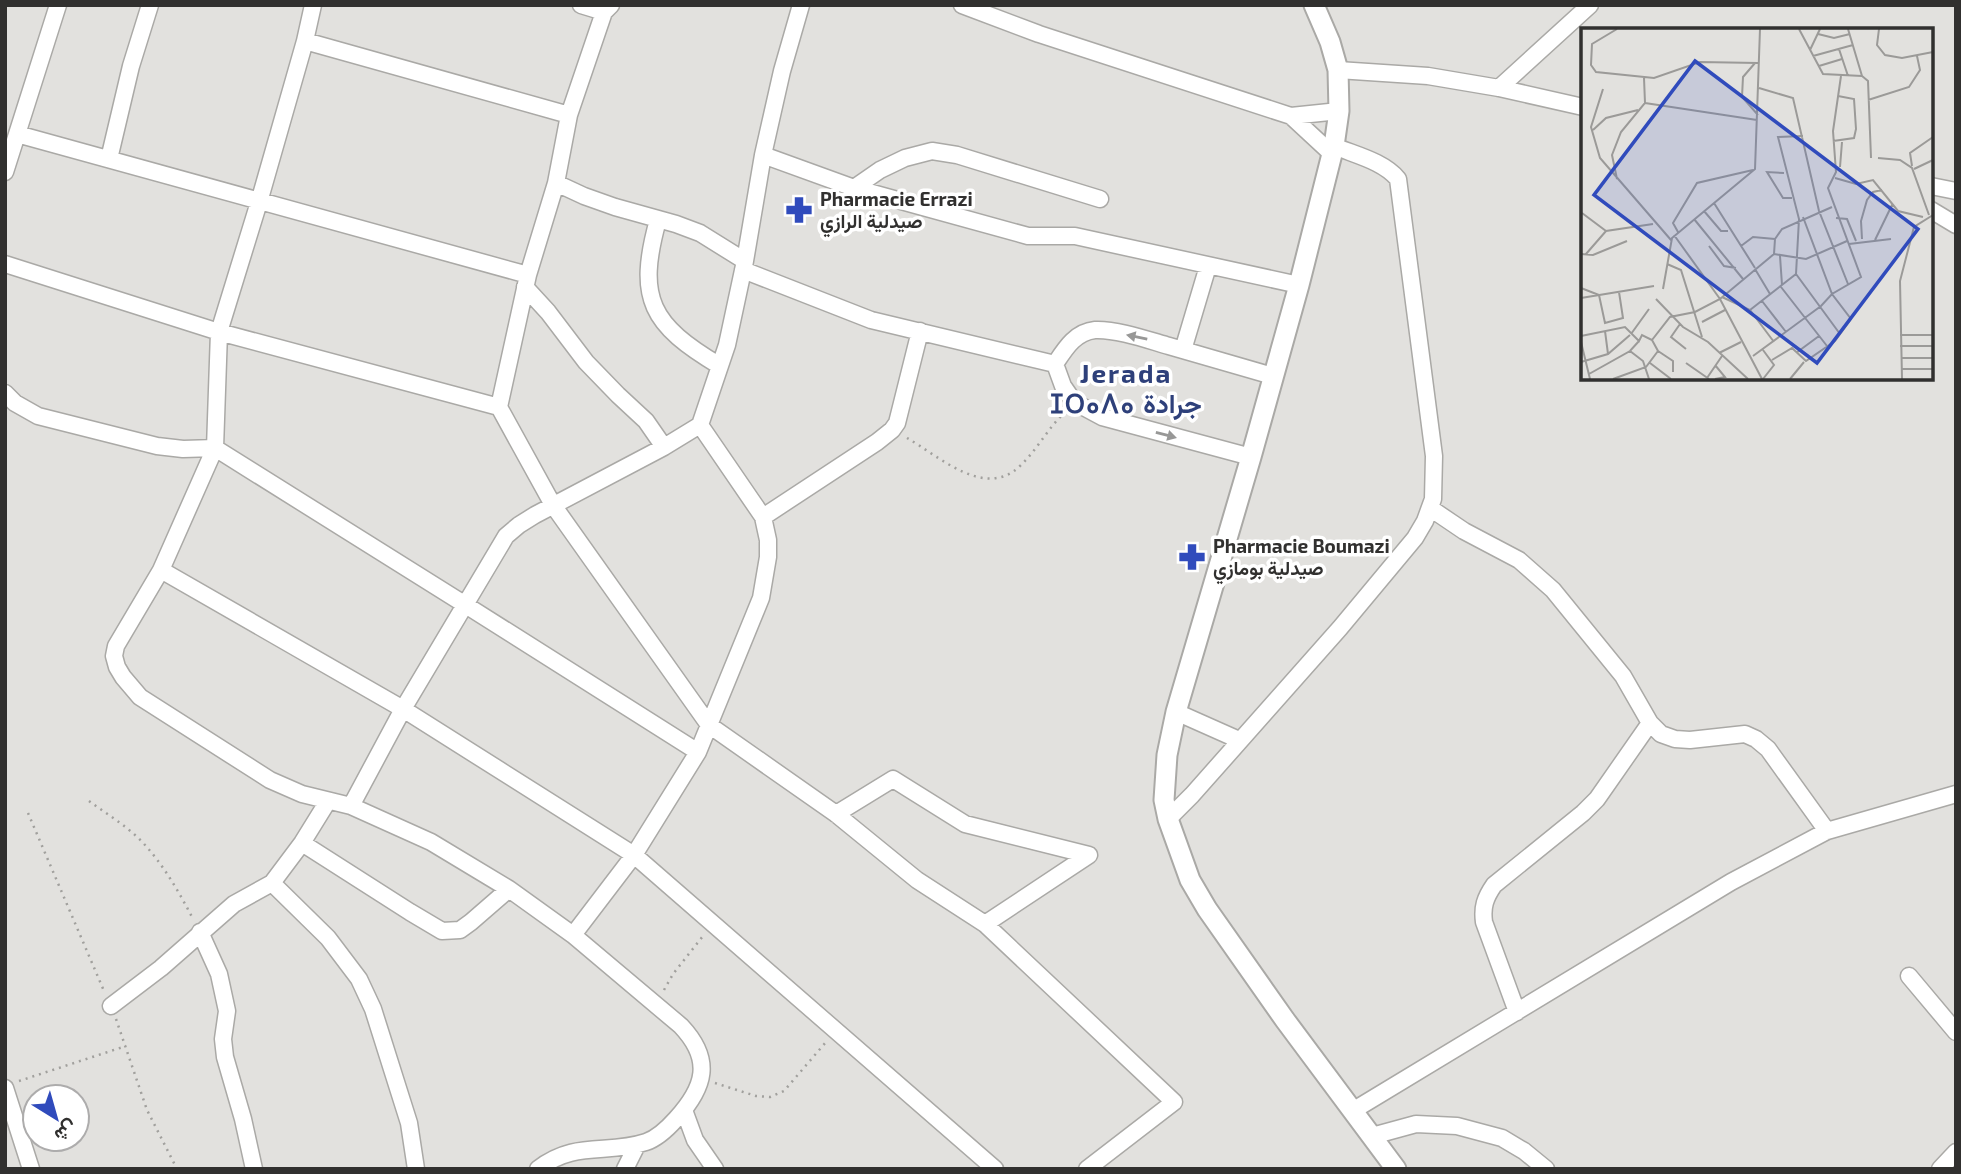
<svg xmlns="http://www.w3.org/2000/svg" width="1961" height="1174" viewBox="0 0 1961 1174" font-family="'Exo 2',Vazirmatn,'Noto Sans Tifinagh',sans-serif">
  <rect width="100%" height="100%" fill="#e2e1de"/>
  <g fill="none" stroke-linecap="round" stroke-linejoin="round">
    <defs>
      <path id="minor" d="M313 5 305 41 259 202 219 332 215 448 161 570 116 646 114 656 117 667 123 677 140 697 270 780 302 794 351 806 431 842 509 889 573 935 681 1026C713 1060 705 1087 676 1119 668 1128 658 1138 646 1142 607 1155 575 1140 538 1169
        M581 5 604 12
        M611 5 604 12 569 115 556 183 528 275 499 407 553 505 709 725 836 814 917 880 985 924 1174 1102 1087 1169
        M962 5 1039 34 1291 116 1339 111
        M305 41 569 115
        M1338 70 1428 76 1499 88 1583 107
        M1499 88 1590 5
        M1291 116 1332 154
        M17 134 528 275
        M763 155 854 188 1028 236H1075L1299 285
        M109 159 131 66 150 5
        M5 172 58 5
        M556 183 584 196 615 207 676 224 700 233 745 261
        M1931 186 1956 191
        M854 188 880 170 905 158 932 151 957 155 1100 199
        M1931 210 1956 225
        M658 220C636 299 651 325 720 366
        M5 264 219 332 499 407
        M743 270 871 320 1055 364
        M525 287 548 312 586 362 618 395 646 421 664 447
        M1183 350 1208 266
        M1055 364C1065 349 1075 332 1095 330 1117 329 1148 340 1169 346 1204 356 1239 366 1273 376
        M1055 364 1063 386 1074 402 1102 417 1251 457
        M5 393 15 403 38 416 157 446 183 449 215 448 464 604 698 752
        M1430 508 1464 531 1519 560 1553 590 1623 676 1650 723 1661 734 1675 739 1690 740 1745 734 1756 739 1768 749 1827 831
        M763 517 877 442 892 430 897 423 920 331
        M161 570 403 709 634 855 995 1169
        M1176 712 1239 740
        M351 806 403 709 506 536 519 525 535 515 664 447 700 425
        M836 814 893 779 965 824 1089 855 985 924
        M1168 819 1192 795 1340 628 1415 538 1425 521 1433 499 1434 456 1398 179C1383 161 1355 155 1334 146
        M302 843 410 912 442 931 460 930 471 922 509 889
        M272 883 328 938 359 979 373 1009 409 1123 416 1169
        M200 932 219 974 227 1011 223 1039 225 1057 243 1119 254 1169
        M573 935 634 855 698 752 761 598 768 557V540L763 517 700 425 727 345 745 261 763 155 782 71 801 5
        M1909 976 1956 1032
        M111 1006 161 968 234 904 272 883 302 843 328 801
        M1517 1012 1484 922C1482 907 1485 898 1494 885L1583 813 1597 799 1650 723
        M5 1088 31 1169
        M684 1110 695 1140 715 1169
        M1354 1110 1731 882 1827 831 1956 794
        M1372 1136 1416 1124 1457 1126 1502 1138 1524 1151 1546 1169
        M625 1169 637 1145
        M1940 1169 1956 1152"/>
      <path id="major" d="M1314 5 1330 42 1338 70 1339 111 1334 146 1299 285 1251 457 1176 712 1167 755 1164 800 1168 819 1190 880 1207 909 1285 1020 1396 1169"/>
    </defs>
    <!-- minor casing -->
    <use href="#minor" stroke="#aaa9a6" stroke-width="19"/>
    <!-- major casing -->
    <use href="#major" stroke="#aaa9a6" stroke-width="23"/>
    <!-- path -->
    <path stroke="#a1a09d" stroke-width="2.5" stroke-dasharray="2 5" stroke-linecap="butt" d="M907 438C939 456 985 500 1020 466 1036 451 1047 430 1062 415
      M89 801C108 815 129 827 145 845 164 866 179 892 192 917
      M28 813 104 991
      M664 990 673 974 703 936
      M116 1019 147 1110 177 1169
      M19 1081 126 1046
      M715 1083 756 1096 770 1097 784 1091 826 1042"/>
    <!-- minor -->
    <use href="#minor" stroke="#fff" stroke-width="16"/>
    <!-- major -->
    <use href="#major" stroke="#fff" stroke-width="19"/>
  </g>
  <!-- one-way arrows -->
  <defs><path id="oneway-solid" d="M-6-.8H1V-3.2L6.5 0L1 3.2V.8H-6Z" transform="scale(1.75)"/></defs>
  <g fill="#989897">
    <use href="#oneway-solid" transform="translate(1137 337) rotate(-168)"/>
    <use href="#oneway-solid" transform="translate(1166 435) rotate(15)"/>
  </g>
  <!-- icons -->
  <defs>
    <symbol id="pharmacy-bare" viewBox="-9 -9 18 18"><path d="M-2-6h4v4h4v4h-4v4h-4v-4h-4v-4h4Z" fill="#304bbc" stroke="#fff" stroke-width="2.5" paint-order="stroke"/></symbol>
  </defs>
  <g fill-rule="evenodd">
    <use href="#pharmacy-bare" x="780" y="191" width="38" height="38"/>
    <use href="#pharmacy-bare" x="1173" y="538" width="38" height="38"/>
  </g>
  <g text-anchor="middle" stroke-width="7" stroke-linejoin="round" paint-order="stroke">
    <!-- poi labels -->
    <g font-size="19" font-weight="bold" fill="#31302f" stroke="#fff" text-anchor="start">
      <text x="820" y="206">Pharmacie Errazi<tspan x="820" dy="22">صيدلية الرازي</tspan></text>
      <text x="1213" y="553">Pharmacie Boumazi<tspan x="1213" dy="22">صيدلية بومازي</tspan></text>
    </g>
    <!-- district labels -->
    <g font-size="26" font-weight="bold" letter-spacing="2" fill="#2e407a" stroke="#fff">
      <text x="1126" y="383">Jerada<tspan x="1126" dy="30">ⵊⵔⴰⴷⴰ جرادة</tspan></text>
    </g>
  </g>
  <!-- overview -->
  <g transform="translate(1581 28)">
    <rect width="352" height="352" fill="#e2e1de"/>
    <path fill="none" stroke="#9b9a98" stroke-width="2" d="M36 1 11 16 10 37 15 44 73 50 119 34 177 35M218 1 242 46 281 48M267 1 281 48 287 53 290 130M298 1 296 17 304 27 321 30 352 24M237 6 253 10 269 6M258 21 267 48M229 22 239 1M232 28 272 17M174 35 162 49 161 69 177 87M238 38 261 31M178 60 212 70 238 183 267 256M22 61 10 99 19 130 90 212M287 72 328 59 339 42 336 28M64 75 176 92M12 102 25 90 57 82M252 113 273 110 275 101 273 71 257 68M297 130 319 132 331 140 348 187M331 138 329 125 352 109M259 139 261 114M333 141 352 132M203 145 186 144 202 170H211M254 150 275 156 292 152 317 183 342 189M36 151 31 127 40 104 64 75 63 50M133 175 174 240M123 183 140 203H147M1 185 25 203M255 190 266 191 275 213M113 191 162 251M97 204 92 195 116 155 172 142M93 207 139 271 181 351M281 211 280 193 286 172 292 164 301 162M294 212 311 177M268 216 310 211M128 218 143 238 155 240M160 218 172 209 194 211M0 226 12 227 46 213M5 226 25 203 72 196M193 226 225 231 266 213M199 228 201 257M86 236 100 242 121 309M174 241 189 266M215 246 259 306M200 259 246 318M0 260 18 267 24 295 42 290 38 264M82 261 91 210 174 141 179 1M141 269 169 282 193 314M0 270 73 258M75 271 102 299 127 314 167 351M181 273 205 304M169 282 215 246 218 191 197 109 222 108M121 294 144 282M99 296 90 309 105 321M24 303 27 326M50 306 68 281M319 307H352M0 308 44 299 58 313 61 307 71 312 77 323 65 339 32 351M71 312 89 289 114 284 139 271 193 226 194 211 201 201 251 179M0 314 9 351M319 318H352M182 322 193 337 182 351M49 323 62 333 68 351M77 323 92 333V344M138 325 160 314M215 325 238 308M172 328 240 278 251 266 280 249 247 160 255 144 252 103 260 48M320 330H352M191 332 211 320 225 333 254 313 270 291 251 266 222 189M0 334 27 326 49 307M69 335 90 351M105 335 128 351M321 341H352M8 346 49 323 58 313M126 350 141 328M134 351 144 349 134 337M209 351 223 334M321 351 319 253 333 199 352 187"/>
    <path fill="#304bbc" fill-opacity="0.15" stroke="#304bbc" stroke-width="3.5" d="M114 33 337 201 236 335 13 167Z"/>
    <rect width="352" height="352" fill="none" stroke="#31302f" stroke-width="3.5"/>
  </g>
  <!-- border -->
  <rect width="1961" height="1174" fill="none" stroke="#31302f" stroke-width="14"/>
  <!-- north arrow -->
  <g transform="translate(56 1118) rotate(143)"><circle r="33" fill="#ffffff" stroke="#adacac" stroke-width="2"/>
  <path d="M0-5L12 26L0 18L-12 26Z" fill="#304bbc"/>
  <text y="-10" font-size="19" font-weight="bold" text-anchor="middle" fill="#31302f">ش</text>
  </g>
</svg>
